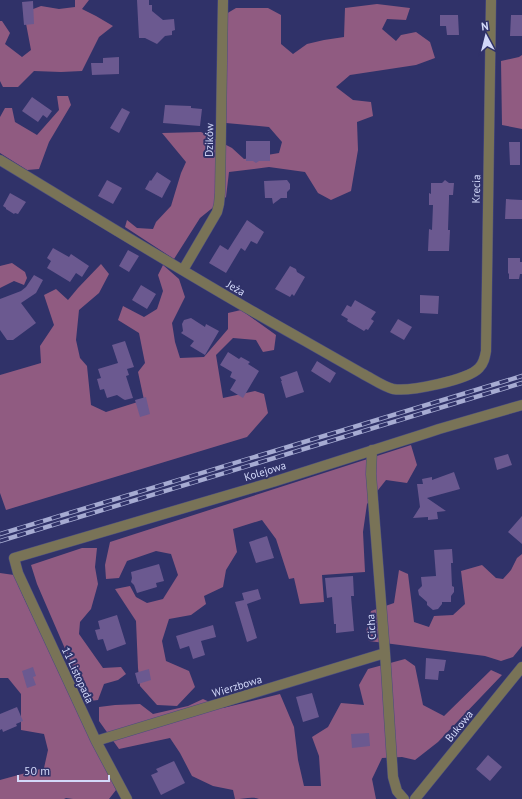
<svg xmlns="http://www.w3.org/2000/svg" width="522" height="799" viewBox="0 0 522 799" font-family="'PT Sans',sans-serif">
  <rect width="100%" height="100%" fill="#303269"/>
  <!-- forest -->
  <path fill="#905b81" d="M75 0H89L82 9 96 16 113 26 99 37 82 71 61 72 34 71 18 87H3L0 81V21H2L10 33 5 44 22 57 31 50 24 13 28 11 41 6 59 9 75 7Z
    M377 4 410 8 406 20 387 19 382 29 396 41 401 35 416 32 430 42 435 58 416 65 350 75 336 87 353 100 371 102 373 116 357 122 358 150 351 191 331 200 318 193 305 172 269 167 229 172 226 197 200 218 174 259 125 227 127 220 137 228 153 229 156 222 171 206 181 173 186 162 162 133 201 132 232 148 244 159 279 153 282 142 269 127 226 123V14L236 8H268L281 15V44L293 54 307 44 324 40 344 37 345 8Z
    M522 55V129L502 125 501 61 519 57Z
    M57 96H68L71 105 49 142 39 169 27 170 0 153V117L5 108H12L15 122 37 135 59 110Z
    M12 263 25 272 27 278 24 285 14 281 0 288V266Z
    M101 264 109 274 99 293 79 310 76 340 80 358 87 366 91 405 106 412 144 400 138 372 145 363 139 333 118 320 123 306 144 317 157 309 163 291 158 275 163 265 179 279 185 297 172 323 175 342 180 358 204 357 228 329V313L241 310 276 335 274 350 263 352 256 340 233 338 216 355 223 398 255 391 264 394 268 413 247 437 6 510 0 493V375L41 363 40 346 54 325 44 295 56 289 68 300 78 288Z
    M411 445 417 465 407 483 386 480 367 504 363 532 365 572 322 575 324 602 300 604 294 578 289 579 276 539 262 520 233 529 237 552 226 570 223 587 204 596 206 604 191 615 169 619 162 641 166 661 189 671 195 687 177 706 157 705 140 686 138 668 136 621 115 589 130 586 136 597 147 603 163 599 178 575 171 554 156 551 127 561 119 578 106 579 105 565 110 542Z
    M82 548H97L95 567 98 584 91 609 80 622 79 634 103 668 121 667 126 674 118 680 104 684 98 700 90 701 82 688 37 584 31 565Z
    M522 554V646L513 657 501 661 485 656 369 641 366 632 371 611 394 603 399 570 408 574 414 622 429 627 434 616 453 615 465 604 461 571 482 565 496 578 503 579 511 570 517 558Z
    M0 573 14 575 23 596 116 790 109 799H73L66 798 64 799H0V780L44 768 48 750 44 734 21 730V694L8 678H0Z
    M405 659 415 666 423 705 444 716 491 670 502 675 438 742 415 760 402 757 382 758 372 779 376 799H259C253 796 243 799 235 799L233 790 213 786 192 776 180 753 170 738 119 749 99 721V707L115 705 140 704 153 714 188 706 203 699 223 708 280 694 294 727 298 760 304 786H321L319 756 312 737 328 727 341 703 364 705 359 685 368 669Z"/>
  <!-- building -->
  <path fill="#6b5990" d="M137 0H149V5H152V11L163 20 174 19 175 30 172 31V35L165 36 157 44 145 38H139Z
    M33 1 34 24 24 25 22 2Z
    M440 15H458L459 35H447L446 26H440Z
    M511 15H522V36H510Z
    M119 57V74L92 75 91 63H103V58Z
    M32 97 52 111 47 118 43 115 38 122 22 111Z
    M165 105 191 106V108L202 109 200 126 163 123Z
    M122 108 130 112 119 133 110 128Z
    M246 141H270V161H259L256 163 253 161H246Z
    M509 142H520V165H510Z
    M157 172 171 181 162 198 145 189 150 180 151 181Z
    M107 180 122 188 113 204 98 196Z
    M287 180 290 184V189L287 192V198H281L273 204 272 198H265L264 181Z
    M445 180 449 183H454L453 195H449V199L448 230H450L449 251H428L429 229 432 230 433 205H429V193L431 194V183H442Z
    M10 193 26 202 18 214 15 213 14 214 6 209V208L3 206Z
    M506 199 522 200V219H505Z
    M247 220 264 232 257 244 251 241 245 251 241 248 226 273 209 263 220 245 228 250Z
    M53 248 69 257 71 254 89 266 82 277 76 273 70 282 47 268 51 261 47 258Z
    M128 250 139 256 129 272 119 266Z
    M508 258H520V262H522V274H520L519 279H509V274L508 273Z
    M290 266 296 269 297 272 305 277 294 296 292 294 290 297 275 289Z
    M34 275 43 280 36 293 21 303 36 323 13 340H7L0 330V299L21 291 26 287Z
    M141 285 156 294 147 309 132 300Z
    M420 295 439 296 438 314 420 313Z
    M355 300 376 312 371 319 374 321 368 330 366 329 364 331 347 321 348 319 341 315 347 305 351 307Z
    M191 318 205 327 206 324 219 331 205 355 190 346 194 341 181 333 183 331 182 324 184 320Z
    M398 319 412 327 404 340 390 332Z
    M125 341 134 367 127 369 129 375 126 376 133 398 125 400 123 399 117 395 107 398 104 389 100 390 97 379 101 378 98 369 118 363 112 345Z
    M228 352 239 359 241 357 250 362 248 364 259 371 243 398 230 390 236 380 230 377 232 372 220 365Z
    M317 361 336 373 330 383 311 371Z
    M297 371 304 392 286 398 281 381H282L280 377Z
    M146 397 150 414 140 417 135 400Z
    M508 454 512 465 497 470 494 458Z
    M454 472 460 489 427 498 446 511 437 512 438 519 428 520V517L413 518 420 507 417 484H423L422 479 432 477V480Z
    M522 516V544L508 532Z
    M267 536 274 558 256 563 249 542Z
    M452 549 453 563H451L452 586 454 587V592L451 596V602H442V604L438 609 433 610 427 605V602L419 595 418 590 422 586 421 577 436 576 434 550Z
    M159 564 164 581 156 583 157 587 137 593 134 585 131 582 132 578 131 572Z
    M353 576 354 596H351L354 631 336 633V624H334L332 597 327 598 325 578Z
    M258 589 261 599 247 604 257 638 247 642 235 602 244 600 242 593Z
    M117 615 126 644 107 651 103 639 98 640 95 630 100 629 98 621Z
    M213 625 216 637 201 641 205 655 193 659 189 646 180 649 176 636Z
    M426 658 446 660 444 671H439L438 680 425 679Z
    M33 667 36 676 33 677 36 685 27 688 22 671Z
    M149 669 151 680 138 684 135 673Z
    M312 693 319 717 303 722 296 697Z
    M17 707 23 721 16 724 17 726 3 732 2 729 0 730V714Z
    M369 733 370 746 352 748 351 734Z
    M488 755 502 767 490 781 476 769Z
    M174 761 185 783 161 795 151 775 158 772 156 769Z"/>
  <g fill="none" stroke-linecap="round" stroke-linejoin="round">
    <defs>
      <path id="minor" d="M0 160C101 221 202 284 305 341 324 352 344 363 363 374 371 378 384 387 393 389 409 392 468 380 479 368 484 363 485 357 486 351L491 0
        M183 270 217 212 219 204 220 193 223 0
        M372 450 371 474 385 653 393 777 397 791 404 799
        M96 741 385 653
        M127 799 96 741 18 573 14 558 276 481 427 433 439 429 522 405
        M415 799 522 667"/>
    </defs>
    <!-- minor casing -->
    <use href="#minor" stroke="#4a4d80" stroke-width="11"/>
    <!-- minor -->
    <use href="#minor" stroke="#797357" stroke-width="10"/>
    <defs>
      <path id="rail" d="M0 534 522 376
        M0 541 522 383"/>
    </defs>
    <!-- rail casing -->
    <use href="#rail" stroke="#a6abd2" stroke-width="4.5"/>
    <!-- rail -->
    <use href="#rail" stroke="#303269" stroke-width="3" stroke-dasharray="9" stroke-linecap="butt"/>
  </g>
  <g text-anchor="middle" stroke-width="4" stroke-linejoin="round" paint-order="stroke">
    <!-- street labels -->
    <g font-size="11" fill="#d3d9fa" stroke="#303269">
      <text transform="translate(209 140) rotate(-89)" y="4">Dzików</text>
      <text transform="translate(476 189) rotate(-89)" y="4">Krecia</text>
      <text transform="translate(236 288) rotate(31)" y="4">Jeża</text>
      <text transform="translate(265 471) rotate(-17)" y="4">Kolejowa</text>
      <text transform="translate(371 627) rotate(-94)" y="4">Cicha</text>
      <text transform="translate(78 675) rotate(65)" y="4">11 Listopada</text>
      <text transform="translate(237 686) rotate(-17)" y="4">Wierzbowa</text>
      <text transform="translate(459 726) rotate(-51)" y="4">Bukowa</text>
    </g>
  </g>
  <!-- north arrow -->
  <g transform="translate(486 36) rotate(353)" stroke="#303269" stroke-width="3" paint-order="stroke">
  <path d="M0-3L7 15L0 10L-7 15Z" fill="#d3d9fa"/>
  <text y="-6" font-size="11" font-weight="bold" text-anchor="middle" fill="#d3d9fa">N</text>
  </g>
  <!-- scale -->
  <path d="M18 775v6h91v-6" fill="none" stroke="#d3d9fa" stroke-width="2"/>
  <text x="24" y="775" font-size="12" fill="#d3d9fa" stroke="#303269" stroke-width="3" paint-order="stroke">50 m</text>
</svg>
